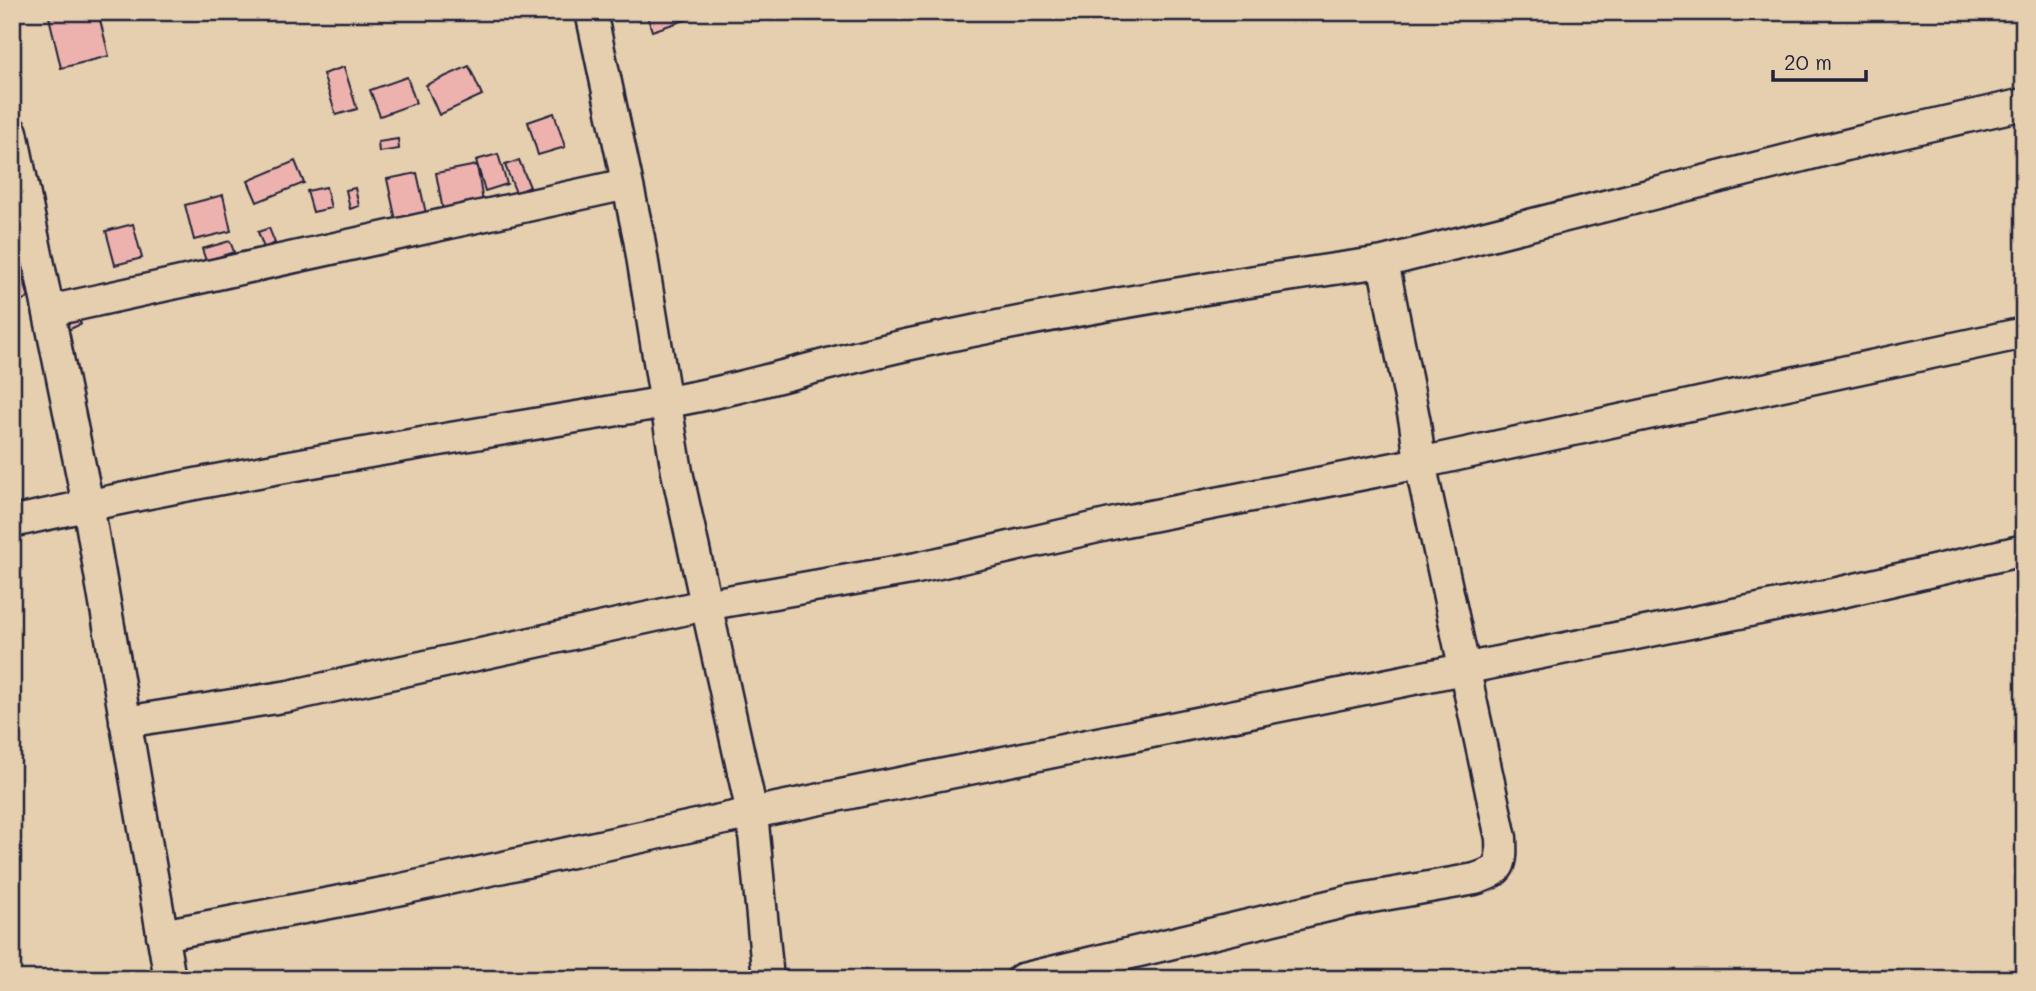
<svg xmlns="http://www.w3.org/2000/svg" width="2036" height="991" viewBox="0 0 2036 991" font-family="Mali,sans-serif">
  <rect width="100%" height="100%" fill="#e5cfae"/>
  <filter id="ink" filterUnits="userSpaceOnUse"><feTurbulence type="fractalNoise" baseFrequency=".0143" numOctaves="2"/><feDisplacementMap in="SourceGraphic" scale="14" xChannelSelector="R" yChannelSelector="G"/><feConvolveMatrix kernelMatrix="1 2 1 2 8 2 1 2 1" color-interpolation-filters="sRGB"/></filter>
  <g filter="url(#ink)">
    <!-- building -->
    <path fill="#edb2ad" stroke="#22223b" stroke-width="2" d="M69 12H98L109 56 61 68 49 17Z
      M646 12H699L700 15 652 31Z
      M469 66 482 95 439 115 426 85Z
      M344 67 357 109 336 115 323 74Z
      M407 77 416 103 380 116 370 90Z
      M554 113 565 147 538 155 528 122Z
      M398 139 399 149 379 152 378 142Z
      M498 154 507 184 485 191 476 160Z
      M519 160 530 187 516 193 505 165Z
      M295 161 304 183 257 202 248 181Z
      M477 165 484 209 444 216 436 173Z
      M417 173 427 218 397 225 387 179Z
      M326 187 331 208 313 212 307 191Z
      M355 188 359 206 350 209 346 190Z
      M223 195 231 231 194 240 185 205Z
      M133 224 142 258 115 265 106 231Z
      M269 228 275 243 264 248 258 232Z
      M230 241 234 252 206 261 202 249Z
      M21 272 29 298 12 303V275Z
      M74 309 81 324 64 332 58 317Z"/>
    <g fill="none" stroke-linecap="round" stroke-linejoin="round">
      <defs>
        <path id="minor" d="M591 12 639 238 677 472 752 813 768 979
          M12 132 88 505 170 979
          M1383 262 1870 139 2024 104
          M49 311 627 184
          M12 522C226 474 444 439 661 403 748 389 833 360 920 342 1073 309 1228 284 1383 262L1415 423 1420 463 1120 522 917 568 705 605 289 696 125 722
          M162 935 388 892 752 813 1833 594 2024 550
          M1022 979 1349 901 1475 879C1502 870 1502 866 1501 838L1420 463 2024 333"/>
      </defs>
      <!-- minor casing -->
      <use href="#minor" stroke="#22223b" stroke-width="35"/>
      <!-- minor -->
      <use href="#minor" stroke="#e5cfae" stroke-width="30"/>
    </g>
  </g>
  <!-- margin -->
  <rect width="2036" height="991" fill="none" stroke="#e5cfae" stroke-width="42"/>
  <rect x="21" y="21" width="1994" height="949" fill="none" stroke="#22223b" stroke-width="2.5" filter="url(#ink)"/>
  <!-- scale -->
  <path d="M1773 70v10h93v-10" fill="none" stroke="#22223b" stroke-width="3.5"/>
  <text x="1784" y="70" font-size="21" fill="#22223b" stroke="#e5cfae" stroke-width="5" paint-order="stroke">20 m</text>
</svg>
